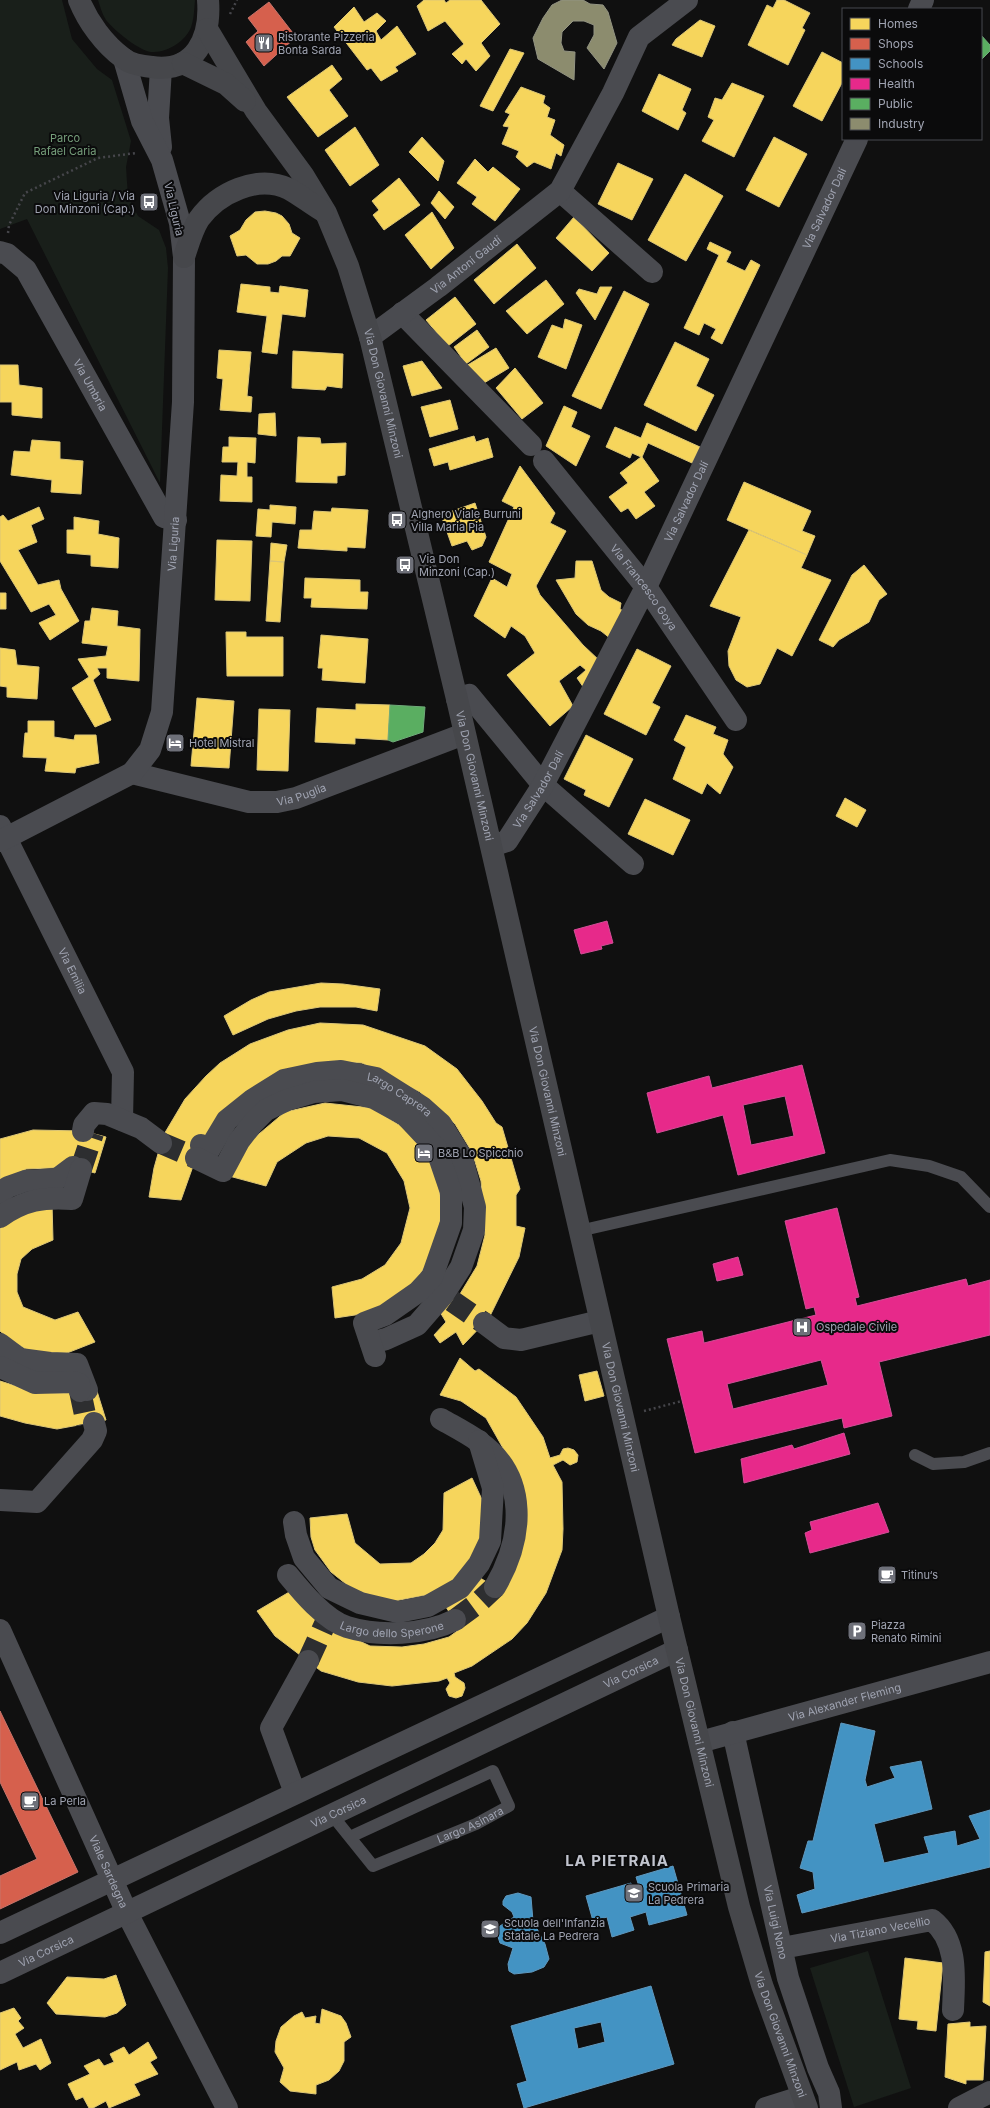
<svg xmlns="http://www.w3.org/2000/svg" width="990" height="2108" viewBox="0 0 990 2108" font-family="Inter,sans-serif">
  <rect width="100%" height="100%" fill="#101010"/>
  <!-- green -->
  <path fill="#191f1a" d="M0 0H62L72 39 97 69 112 80 131 141 126 167 128 197 138 216 159 230 166 248 168 268 160 483 27 219 0 229Z
    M98 0H195C194 10 194 25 188 33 180 45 164 53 151 52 138 50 114 30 106 20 102 14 100 6 98 0Z
    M868 1951 911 2088 854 2107 810 1968Z"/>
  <!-- homes -->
  <path fill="#f6d55c" stroke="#dcc676" d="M424 0H444L446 3 450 0H481L500 24 481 43 490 56 476 71 466 59 462 64 452 54 464 44 445 21 428 31 417 6Z
    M777 0H784L810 13 802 28 805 30 788 65 748 45 767 5 773 8Z
    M354 7 364 22 377 13 386 21 376 31 381 40 397 26 416 54 395 67 398 71 381 81 371 68 367 70 334 27Z
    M700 20 715 26 702 57 672 45 676 39Z
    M510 49 524 53 493 111 480 106Z
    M822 52 843 63V81L822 121 793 106Z
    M332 65 342 79 329 90 348 116 318 137 287 97Z
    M659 74 691 89 682 110 686 113 678 130 642 111Z
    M732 83 764 96 734 157 702 141 714 120 708 117 715 98 722 100Z
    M521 87 545 96 543 103 550 108 547 117 555 120 550 135 564 145 561 156 556 153 551 169 534 162 527 167 516 157 519 151 502 144 509 127 503 126 510 114 505 112Z
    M355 127 379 165 350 186 325 150Z
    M422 137 444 161 438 181 409 152Z
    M774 137 807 154 779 207 746 190Z
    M475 159 488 172 493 167 520 189 495 221 472 204 477 197 457 183Z
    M618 163 653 179 632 220 598 204Z
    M685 174 723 196 686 261 648 240Z
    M399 178 420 205 384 230 373 215 379 210 372 201Z
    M439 191 454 207 445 219 431 203Z
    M265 211 276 213 282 216 289 224 292 233 300 238 290 256H282L276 261 268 264H257L246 255 237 256 230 236 240 230 246 220 255 212Z
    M432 212 454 248 431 269 405 235Z
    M574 217 609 253 592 271 556 238Z
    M710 242 731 252 726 262 745 271 751 260 760 265 722 344 711 338 716 329 704 323 699 335 684 328 719 255 707 249Z
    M517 244 536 268 494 304 474 280Z
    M546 280 564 304 527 334 506 311Z
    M241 284 270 287V292L279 293 280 286 308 290 305 317 282 314 277 354 262 352 267 316 237 312Z
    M600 287H612L595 320 576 293 579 289 597 294Z
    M624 291 649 304 601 409 572 396Z
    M455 297 476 324 448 346 426 320Z
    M565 319 582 325 566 369 538 357 552 325 563 329Z
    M477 330 489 347 466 364 454 347Z
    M675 342 709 359 696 386 714 395 696 431 644 405Z
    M496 348 509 368 479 386 466 366Z
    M219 350 251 352 247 396 252 397 251 412 220 410 223 379 217 378Z
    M293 351 343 354 342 388 327 386 325 390 292 388Z
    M422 361 442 388 412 396 403 366Z
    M0 365H18L19 385 42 388V418L12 415V402H0Z
    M515 368 543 403 522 419 496 388Z
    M450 400 458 429 430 437 421 407Z
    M564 406 577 412 571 427 590 436 576 466 546 446Z
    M275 413 276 436 258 434 259 414Z
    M647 423 700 447 692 463 648 443 642 457 659 481 644 492 655 506 636 519 628 508 621 512 609 497 628 483 620 473 641 457 632 453 630 458 606 447 615 427 641 438Z
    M474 436 476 442 488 438 493 457 450 470 448 462 434 466 429 449Z
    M229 437 256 438 255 463 247 462V477H252V502L220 501 221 475 237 476 238 462H222L223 447H229Z
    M298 437 320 438 321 444 346 443 345 475 337 476V483L296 482Z
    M32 440 60 442V459L83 461 81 494 51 492 52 480 11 475 14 451 30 452Z
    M520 466 555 513 550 523 566 531 536 586 540 595 583 645 601 662 586 691 577 678 586 670 580 665 559 681 573 706 550 726 507 675 535 653 525 636 511 626 505 638 474 616 492 578 507 587 512 574 489 562 514 507 502 501Z
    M744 482 811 511 802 531 815 536 807 555 727 520Z
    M475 503 486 537 482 546 472 550 467 541 452 546 441 515Z
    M270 505 296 507 295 524 272 522 271 537 256 536 258 509 270 510Z
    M39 507 44 519 31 525 37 542 18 550 38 585 59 580 61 589 79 621 50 640 39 623 56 615 49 604 31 612 0 561V517L3 515 8 521Z
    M332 508 368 510 365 548 347 547V551L298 548 300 530H312L314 511 331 512Z
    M74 517 99 521 98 534 119 538 118 568 91 566V555L67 553V530H74Z
    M749 530 807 555 801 568 831 580 792 656 777 648 760 684 747 687 736 680 729 666 728 651 741 617 710 606Z
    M217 540 252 541 250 601 215 600Z
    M271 543 287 545 284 562 270 561Z
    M270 561 284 562 280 622 266 621Z
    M576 561H592L601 590 609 597 621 603 620 609 625 612 611 639 601 631 588 625 576 614 556 580 575 578Z
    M864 565 887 594 879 600 869 622 839 640 833 647 819 640 852 575Z
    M305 578 360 580V592H368L367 609 311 607 312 598H304Z
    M0 593H6V609H0Z
    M92 608 118 611 117 626 140 629 139 681 107 678V668H97L100 674 93 680 111 720 95 727 72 688 89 677 78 659 106 656 108 646 82 643 85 621H90Z
    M226 632H246V637H283V676H227Z
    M321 635 368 639 365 683 322 680 323 668H318Z
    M0 648 15 650 17 665 39 667 37 699 7 697V687L0 686Z
    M637 649 671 666 652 703 660 707 646 735 604 714Z
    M197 698 234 701 229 768 191 766Z
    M356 704 390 705 388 740 355 738V744L315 742 317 708 356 710Z
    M259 709 290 710 288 771 257 770Z
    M686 715 716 727 713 734 728 740 723 754 733 767 720 794 707 783 702 794 673 779 686 747 674 740Z
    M28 721H54V737L74 740 75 735H96L99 763 76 768 75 773 45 771 47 758 23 757 25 733H28Z
    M586 735 633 759 609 807 584 795 586 790 564 779Z
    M845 798 866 810 857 827 836 816Z
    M645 799 690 820 673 855 628 834Z
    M321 983 343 984 380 989 377 1011 356 1007H320L296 1011 268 1019 233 1035 224 1016 251 1000 269 992Z
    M320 1023 363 1025 425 1046 457 1069 482 1101 496 1123 502 1127 520 1189 516 1195V1226L525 1228 519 1257 489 1318 463 1345 456 1332 440 1343 434 1335 446 1322 440 1312 460 1294 477 1266 485 1235 481 1181 472 1152 455 1124 420 1092 362 1063 342 1062 203 1138 181 1200 149 1197 154 1168 163 1136 185 1099 206 1076 220 1063 250 1044 288 1030Z
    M325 1103 372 1108 407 1130 435 1166 442 1207 436 1251 411 1287 375 1312 335 1318 332 1287 362 1279 385 1265 401 1243 410 1208 404 1181 387 1153 359 1138 328 1136 306 1143 277 1162 266 1186 229 1176 253 1139 285 1112Z
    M33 1130 83 1131 106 1137 95 1173 73 1167 26 1169 0 1182V1139Z
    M52 1203 53 1240 32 1249 21 1259 17 1274V1292L23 1307 55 1320 78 1312 95 1342 67 1353 31 1352 12 1341 0 1331V1229L5 1223Z
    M460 1358 475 1371 479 1369 516 1397 543 1437 550 1458 560 1455 563 1449 568 1448 574 1450 578 1455 577 1462 570 1465 563 1460 553 1465 562 1482 563 1529 562 1550 546 1593 527 1623 512 1639 472 1666 454 1673 455 1677 464 1683 465 1688 462 1696 456 1698 449 1696 446 1689 450 1683 447 1678 439 1681 392 1686 358 1682 321 1671 275 1636 257 1611 291 1591 320 1622 370 1646 402 1647 424 1644 449 1637 460 1629 437 1593 389 1602 351 1588 331 1572 315 1550 311 1537 310 1518 347 1514 355 1543 380 1564 411 1563 424 1554 435 1543 443 1530 444 1493 472 1478 485 1506 486 1526 472 1573 495 1587 517 1473 486 1418 461 1401 440 1395Z
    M597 1371 604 1396 585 1401 579 1375Z
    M0 1381 29 1390 54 1393H66L96 1388 106 1420 57 1429 25 1423 0 1416Z
    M990 1951V2006L983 2002 985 1952Z
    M905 1958 943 1963 936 2031 917 2029 918 2021 899 2019Z
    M116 1975 126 2005 117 2013 105 2017 56 2014 47 2003 67 1977 104 1979Z
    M14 2008 21 2018 18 2021 24 2028 15 2034 23 2048 41 2039 51 2063 40 2070 36 2064 19 2070 17 2062 0 2070V2013Z
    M322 2009 341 2016 346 2023 351 2037 344 2042V2061L339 2071 329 2080 316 2085V2094L290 2091 280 2082 284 2068 275 2052 276 2041 281 2027 294 2016 302 2012 305 2018 316 2016 315 2023 320 2024Z
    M970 2022V2027L986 2026 983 2080H966V2084L945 2077 948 2024Z
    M148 2042 157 2058 150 2062 158 2074 134 2084 140 2095 109 2108 106 2101 93 2108H89L83 2097 76 2100 68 2084 90 2074 84 2066 99 2059 104 2066 114 2062 110 2054 124 2047 129 2055Z"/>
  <!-- shops -->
  <path fill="#d6604d" stroke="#c6746b" d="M269 2 296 37 264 66 246 42 258 31 248 18Z
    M0 1711 78 1872 0 1909V1876L37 1859 0 1782Z"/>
  <!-- schools -->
  <path fill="#4393c3" stroke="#5f98be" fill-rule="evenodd" d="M841 1723 875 1731 865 1780 867 1787 895 1778 890 1767 921 1761 932 1809 874 1824 884 1863 929 1853 924 1837 955 1831 957 1846 980 1839 969 1816 990 1810V1867L802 1913 797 1895 815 1889 813 1872 800 1868 808 1841H813Z
    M673 1866 687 1915 649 1925 646 1912 630 1917 634 1930 612 1937 607 1917 593 1921 586 1896 631 1883 635 1898 642 1896 636 1877Z
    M518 1893 531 1897 533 1921 545 1944 549 1959 544 1967 532 1972 514 1974 509 1971 508 1964 513 1948 500 1943 496 1931 500 1926 514 1917 512 1912 503 1905V1901L506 1896Z
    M651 1986 674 2064 524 2108 517 2084 527 2081 511 2026ZM601 2022 605 2042 578 2049 574 2028Z"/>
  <!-- health -->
  <path fill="#e7298a" stroke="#d24e96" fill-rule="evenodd" d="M607 921 613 943 601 946 602 949 581 954 574 930Z
    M802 1065 825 1153 738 1175 723 1115 657 1133 647 1093 709 1076 712 1088ZM785 1096 794 1136 751 1145 743 1105Z
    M837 1208 859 1297 855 1298 857 1306 966 1279 968 1286 990 1280V1335L879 1362 892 1416 844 1428 842 1418 695 1453 667 1339 702 1331 704 1343 816 1315 814 1307 806 1309 785 1221ZM821 1360 828 1385 733 1409 727 1384Z
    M738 1257 743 1275 717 1281 713 1264Z
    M844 1433 850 1454 744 1483 741 1459 792 1445 794 1449Z
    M878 1503 889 1532 810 1553 805 1533 812 1530 810 1522Z"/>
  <!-- public -->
  <path fill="#5aae61" stroke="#6fab79" d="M981 35 990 45V51L981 60Z
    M390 705 425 707 423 732 393 742 388 740Z"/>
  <!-- industry -->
  <path fill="#8c8c6e" stroke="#929382" d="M562 0H583L590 4 603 5 608 12 617 43 604 69 587 48 594 35V25L584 21H573L562 32 561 43 564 51 575 52 574 80 538 59 533 38 543 18 552 5Z"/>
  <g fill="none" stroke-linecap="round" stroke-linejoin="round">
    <!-- minor-tunnel -->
    <path stroke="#2d2e30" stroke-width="22" stroke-dasharray="22 11" stroke-linecap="butt" d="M161 1143 196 1158
      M81 1169 93 1133
      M452 1301 484 1323
      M80 1391 87 1424
      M455 1620 478 1603 495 1587
      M308 1661 325 1624"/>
    <!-- path -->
    <path stroke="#46464b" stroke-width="2.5" stroke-dasharray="2 3" stroke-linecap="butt" d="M230 14 237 0
      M8 233 9 225 25 193 98 158 136 153
      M644 1411 682 1401"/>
    <!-- service -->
    <g stroke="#4a4b50" stroke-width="12">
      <path d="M579 1231 890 1160 929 1166 961 1177 990 1207"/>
      <path d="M915 1455 933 1464 964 1462 990 1453"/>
      <path id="s1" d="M332 1815 373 1866 476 1824 509 1806 493 1771 350 1837"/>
    </g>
    <!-- minor -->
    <g stroke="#4a4b50" stroke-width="22">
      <path d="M919 9 923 0"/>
      <path d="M560 191 652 272"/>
      <path id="s2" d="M0 252 7 254 26 270 164 517 176 520"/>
      <path d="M402 313 531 445"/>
      <path id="s3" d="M370 337 438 287 560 191 613 93 639 37 687 0"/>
      <path id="s4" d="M544 461 646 587 736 720"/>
      <path d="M457 699 469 695 543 785 633 864"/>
      <path id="s5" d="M132 773 249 802H277L296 798 464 734"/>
      <path id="s6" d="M0 826 123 1072 122 1120"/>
      <path id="s7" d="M492 846 507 841 543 785 646 587 857 139"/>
      <path d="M83 1131 84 1125 94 1113 107 1114 141 1128 161 1143"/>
      <path id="s8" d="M201 1145 209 1150 227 1120 252 1100 284 1080 317 1073 341 1071 376 1078 422 1107 441 1124 462 1158 475 1207 474 1230 461 1267 443 1295 417 1325 386 1339 371 1343"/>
      <path d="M196 1158 223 1171 239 1141 253 1123 266 1110 287 1100 314 1092 342 1090 374 1098 405 1115 436 1148 451 1192V1223L432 1277 418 1292 385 1315 364 1323 375 1356"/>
      <path d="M0 1193 8 1187 25 1181 57 1179 73 1167"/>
      <path d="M0 1217C24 1200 43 1197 72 1199L81 1169"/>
      <path d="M484 1323 504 1338 521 1340 600 1321"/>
      <path d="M0 1344 20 1359 50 1363 77 1364 87 1390"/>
      <path d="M0 1367 35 1383 73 1382 79 1384 80 1391"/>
      <path d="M441 1419C453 1426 467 1433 478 1441 530 1477 523 1539 495 1587"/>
      <path d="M0 1500 37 1502 92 1440 96 1431 94 1423"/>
      <path d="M294 1522 296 1535 304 1558 329 1588 360 1603 398 1612 428 1606 460 1588 479 1564 490 1541 493 1488 479 1441"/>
      <path id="s9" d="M288 1575C302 1592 325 1620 347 1627 379 1637 425 1635 455 1620"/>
      <path id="s10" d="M0 1630 127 1913 227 2108"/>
      <path id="s11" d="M733 1732 788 1978 818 2068 829 2093 831 2108"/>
      <path id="s12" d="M700 1742 990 1662"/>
      <path d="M295 1793 271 1728 308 1661"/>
      <path d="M0 1933 669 1617"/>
      <path id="s13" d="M782 1948 932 1920C959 1941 954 1980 953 2010"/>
      <path id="s14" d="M0 1973 677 1650"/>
      <path d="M766 2108 801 2097"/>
      <path d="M959 2108 990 2092"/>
    </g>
    <!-- tertiary -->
    <g stroke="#4a4b50" stroke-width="22">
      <path d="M161 147 158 118 161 68"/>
      <path id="s15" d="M0 841 132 773 150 750 162 712 183 402 184 257 180 223 162 160 142 121 124 59"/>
    </g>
    <!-- primary -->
    <g stroke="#46474b" stroke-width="22">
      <path d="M79 0C88 22 104 44 123 58 130 64 142 66 152 67 195 73 211 38 208 0"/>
      <path id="s16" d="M207 29 256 111 303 175 326 213 348 266 370 337 457 699 669 1617 739 1907 762 1985 807 2108"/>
      <path d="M183 63 226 84 245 101"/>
      <path d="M184 257C188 245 192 230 199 219 218 193 257 174 289 189 300 195 311 204 323 211"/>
    </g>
  </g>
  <!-- icons -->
  <defs>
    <symbol id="restaurant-square" viewBox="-11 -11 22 22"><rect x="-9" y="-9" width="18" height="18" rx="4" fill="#6e7079" stroke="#0b0b0c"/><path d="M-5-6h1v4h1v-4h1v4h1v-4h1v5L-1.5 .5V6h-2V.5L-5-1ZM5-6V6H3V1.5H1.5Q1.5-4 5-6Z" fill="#fff"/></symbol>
    <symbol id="bus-square" viewBox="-11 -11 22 22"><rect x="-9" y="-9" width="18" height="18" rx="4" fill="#6e7079" stroke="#0b0b0c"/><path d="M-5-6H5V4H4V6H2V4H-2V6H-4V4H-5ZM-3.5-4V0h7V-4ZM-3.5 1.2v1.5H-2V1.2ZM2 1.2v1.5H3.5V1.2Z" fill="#fff"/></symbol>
    <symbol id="hotel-square" viewBox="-11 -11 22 22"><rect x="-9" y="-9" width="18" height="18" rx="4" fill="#6e7079" stroke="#0b0b0c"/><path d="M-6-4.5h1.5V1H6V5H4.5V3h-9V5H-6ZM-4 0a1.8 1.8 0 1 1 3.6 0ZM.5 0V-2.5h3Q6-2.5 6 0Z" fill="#fff"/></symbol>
    <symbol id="hospital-square" viewBox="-11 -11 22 22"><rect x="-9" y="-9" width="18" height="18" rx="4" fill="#6e7079" stroke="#0b0b0c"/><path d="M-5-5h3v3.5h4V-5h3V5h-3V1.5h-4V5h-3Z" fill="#fff"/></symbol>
    <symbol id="cafe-square" viewBox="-11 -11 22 22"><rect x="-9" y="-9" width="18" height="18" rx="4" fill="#6e7079" stroke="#0b0b0c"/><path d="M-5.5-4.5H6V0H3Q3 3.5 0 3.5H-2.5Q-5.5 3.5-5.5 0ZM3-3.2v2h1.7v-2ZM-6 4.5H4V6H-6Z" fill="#fff"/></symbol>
    <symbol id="parking-square" viewBox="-11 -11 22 22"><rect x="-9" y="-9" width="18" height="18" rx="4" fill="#6e7079" stroke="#0b0b0c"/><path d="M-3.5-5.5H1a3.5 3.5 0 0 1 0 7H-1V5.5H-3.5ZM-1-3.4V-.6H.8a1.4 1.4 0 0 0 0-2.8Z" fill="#fff"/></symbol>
    <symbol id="school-square" viewBox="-11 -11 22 22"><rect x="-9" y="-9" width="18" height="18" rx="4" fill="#6e7079" stroke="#0b0b0c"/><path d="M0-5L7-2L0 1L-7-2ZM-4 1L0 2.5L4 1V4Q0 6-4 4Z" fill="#fff"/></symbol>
  </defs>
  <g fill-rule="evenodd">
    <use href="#restaurant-square" x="253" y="32" width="22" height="22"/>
    <use href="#bus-square" x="138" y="191" width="22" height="22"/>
    <use href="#bus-square" x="386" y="509" width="22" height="22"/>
    <use href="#bus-square" x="394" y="554" width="22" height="22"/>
    <use href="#hotel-square" x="164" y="732" width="22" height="22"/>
    <use href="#hotel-square" x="413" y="1142" width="22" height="22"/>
    <use href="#hospital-square" x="791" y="1316" width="22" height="22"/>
    <use href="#cafe-square" x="876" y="1564" width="22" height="22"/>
    <use href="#parking-square" x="846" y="1620" width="22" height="22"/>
    <use href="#cafe-square" x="19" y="1790" width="22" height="22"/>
    <use href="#school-square" x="623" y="1882" width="22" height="22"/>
    <use href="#school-square" x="479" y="1918" width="22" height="22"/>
  </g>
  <g text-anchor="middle" stroke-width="4" stroke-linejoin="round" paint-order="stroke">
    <!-- poi labels -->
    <g font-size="11" fill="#a0a4b2" stroke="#0b0b0c" text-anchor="start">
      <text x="278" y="41">Ristorante Pizzeria<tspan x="278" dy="13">Bonta Sarda</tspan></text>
      <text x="135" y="200" text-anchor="end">Via Liguria / Via<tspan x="135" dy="13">Don Minzoni (Cap.)</tspan></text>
      <text x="411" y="518">Alghero Viale Burruni<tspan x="411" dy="13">Villa Maria Pia</tspan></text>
      <text x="419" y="563">Via Don<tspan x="419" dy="13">Minzoni (Cap.)</tspan></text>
      <text x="189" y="747">Hotel Mistral</text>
      <text x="438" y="1157">B&amp;B Lo Spicchio</text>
      <text x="816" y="1331">Ospedale Civile</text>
      <text x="901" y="1579">Titinu‘s</text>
      <text x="871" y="1629">Piazza<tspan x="871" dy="13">Renato Rimini</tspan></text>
      <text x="44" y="1805">La Perla</text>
      <text x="648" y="1891">Scuola Primaria<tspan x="648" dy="13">La Pedrera</tspan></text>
      <text x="504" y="1927">Scuola dell'Infanzia<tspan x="504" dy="13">Statale La Pedrera</tspan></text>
    </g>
    <!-- park labels -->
    <g font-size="11" fill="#769f7b" stroke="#0b0b0c">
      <text x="65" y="142">Parco<tspan x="65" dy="13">Rafael Caria</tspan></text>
    </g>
    <!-- street labels -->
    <g font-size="11" fill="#a0a4b2" stroke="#0b0b0c">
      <text dy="4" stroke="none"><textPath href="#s7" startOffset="724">Via Salvador Dalí</textPath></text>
      <text transform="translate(174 209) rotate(77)" y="4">Via Liguria</text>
      <text dy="4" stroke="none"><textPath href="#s3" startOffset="120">Via Antoni Gaudí</textPath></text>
      <text dy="4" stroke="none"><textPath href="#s2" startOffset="164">Via Umbria</textPath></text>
      <text dy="4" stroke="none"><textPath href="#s16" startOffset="409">Via Don Giovanni Minzoni</textPath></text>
      <text dy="4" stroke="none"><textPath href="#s7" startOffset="400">Via Salvador Dalí</textPath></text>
      <text dy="4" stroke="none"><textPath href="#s15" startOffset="386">Via Liguria</textPath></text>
      <text dy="4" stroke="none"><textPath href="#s4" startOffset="161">Via Francesco Goya</textPath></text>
      <text dy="4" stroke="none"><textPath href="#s16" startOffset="802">Via Don Giovanni Minzoni</textPath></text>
      <text dy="4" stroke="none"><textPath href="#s7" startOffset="76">Via Salvador Dalí</textPath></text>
      <text dy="4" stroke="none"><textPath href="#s5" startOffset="174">Via Puglia</textPath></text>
      <text dy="4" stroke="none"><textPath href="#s6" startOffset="162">Via Emilia</textPath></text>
      <text dy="4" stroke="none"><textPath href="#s16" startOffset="1126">Via Don Giovanni Minzoni</textPath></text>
      <text dy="4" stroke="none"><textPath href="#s8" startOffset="236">Largo Caprera</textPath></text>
      <text dy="4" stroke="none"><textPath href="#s16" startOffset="1450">Via Don Giovanni Minzoni</textPath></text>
      <text dy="4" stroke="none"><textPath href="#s9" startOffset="125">Largo dello Sperone</textPath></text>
      <text dy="4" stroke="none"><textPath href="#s14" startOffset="699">Via Corsica</textPath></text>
      <text dy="4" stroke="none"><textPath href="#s12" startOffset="150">Via Alexander Fleming</textPath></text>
      <text dy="4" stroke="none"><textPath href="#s16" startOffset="1774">Via Don Giovanni Minzoni</textPath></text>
      <text dy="4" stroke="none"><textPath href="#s14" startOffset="375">Via Corsica</textPath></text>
      <text dy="4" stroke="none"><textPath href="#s1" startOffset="171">Largo Asinara</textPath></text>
      <text dy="4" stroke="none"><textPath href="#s10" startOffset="265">Viale Sardegna</textPath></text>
      <text dy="4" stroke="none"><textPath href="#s11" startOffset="195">Via Luigi Nono</textPath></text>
      <text dy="4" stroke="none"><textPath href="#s13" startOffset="100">Via Tiziano Vecellio</textPath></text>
      <text dy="4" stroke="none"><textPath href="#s14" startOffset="51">Via Corsica</textPath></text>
      <text dy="4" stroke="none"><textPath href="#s16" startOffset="2098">Via Don Giovanni Minzoni</textPath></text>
    </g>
    <!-- district labels -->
    <g font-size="15" font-weight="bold" letter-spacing="1" fill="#c1c4ce" stroke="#0b0b0c">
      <text x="617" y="1866">LA PIETRAIA</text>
    </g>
  </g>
  <!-- legend -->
  <rect x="842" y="8" width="140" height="132" fill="#0b0b0c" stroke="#47484e"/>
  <rect x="850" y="18" width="20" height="12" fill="#f6d55c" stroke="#47484e"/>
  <text x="878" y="28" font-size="12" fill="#a0a4b2">Homes</text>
  <rect x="850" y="38" width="20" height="12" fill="#d6604d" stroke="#47484e"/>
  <text x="878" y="48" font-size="12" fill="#a0a4b2">Shops</text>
  <rect x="850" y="58" width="20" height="12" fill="#4393c3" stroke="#47484e"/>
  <text x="878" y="68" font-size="12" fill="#a0a4b2">Schools</text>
  <rect x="850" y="78" width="20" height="12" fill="#e7298a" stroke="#47484e"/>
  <text x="878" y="88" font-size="12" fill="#a0a4b2">Health</text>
  <rect x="850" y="98" width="20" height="12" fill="#5aae61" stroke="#47484e"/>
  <text x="878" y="108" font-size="12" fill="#a0a4b2">Public</text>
  <rect x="850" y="118" width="20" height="12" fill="#8c8c6e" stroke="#47484e"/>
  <text x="878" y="128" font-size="12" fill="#a0a4b2">Industry</text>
</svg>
